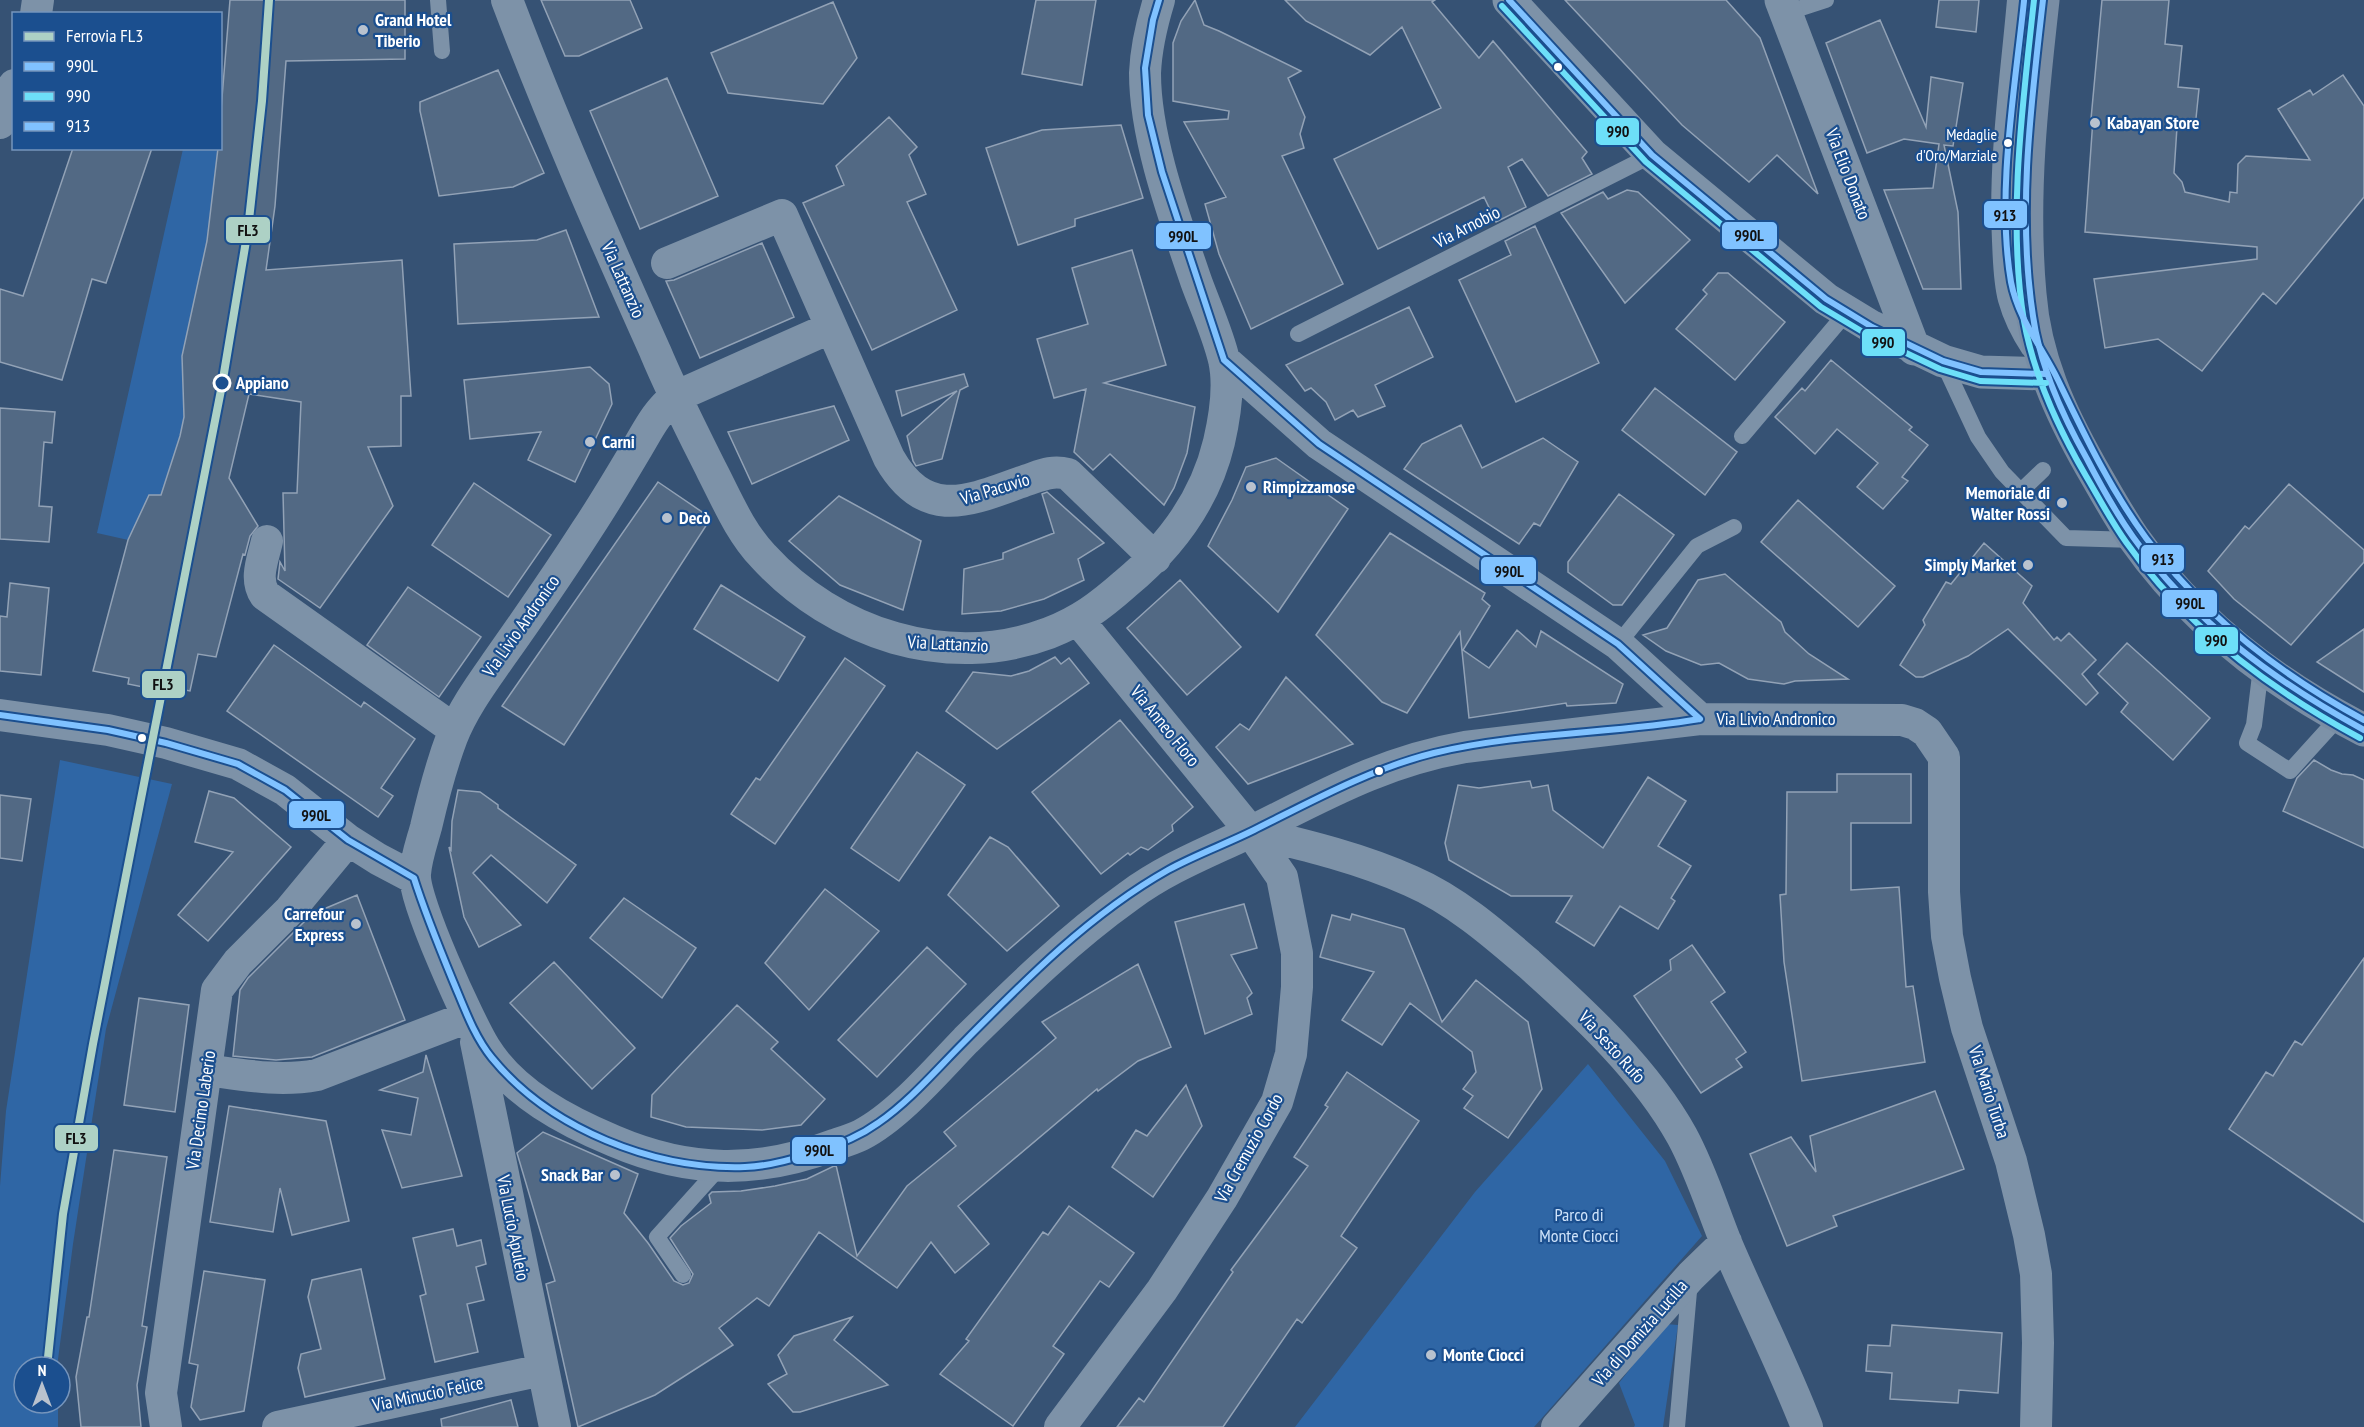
<svg xmlns="http://www.w3.org/2000/svg" width="2364" height="1427" viewBox="0 0 2364 1427" font-family="'PT Sans Narrow',sans-serif">
  <rect width="100%" height="100%" fill="#365274"/>
  <!-- green -->
  <path fill="#2f66a5" d="M288 0 285 72 275 206 250 388 229 478 240 565 97 533 183 149 220 148 221 101H222Z
    M60 760 172 784 106 1029 73 1244 57 1367H24V1403H58V1427H0V1186L6 1111Z
    M1588 1064 1665 1161 1702 1236 1534 1427H1295L1475 1192Z
    M1665 1324 1678 1325 1663 1427H1634L1635 1425 1619 1383Z"/>
  <!-- building -->
  <path fill="#526984" stroke="#92a2b6" stroke-width="1.5" d="M230 0H405V59L286 61 275 206 266 270 402 260 411 396H401V446L368 447 393 506 320 608 278 579 280 562 285 571 283 493H297L301 402 249 394 229 478 258 526 250 536 245 555 243 554 216 657 198 654 190 691 169 687 168 692 128 684 129 678 93 671 128 540 149 495H161L180 436 184 417 182 356 207 241 218 148H220V122Z
    M541 0H630L642 28 579 56H565Z
    M1036 0H1096L1082 85 1022 74Z
    M1195 0 1204 25 1219 31 1301 71 1288 78 1305 117 1300 134 1304 148 1282 156 1343 284 1251 329 1219 254 1205 204 1226 197 1184 122 1228 119 1229 111 1173 101V43L1181 21Z
    M1285 0H1435L1432 2 1479 58 1493 41 1587 152 1582 158 1592 174 1548 196 1522 159 1508 167 1526 207 1496 222 1484 197 1378 249 1334 159 1441 108 1402 27 1370 55 1306 21Z
    M1565 0H1726L1760 38 1818 194 1777 155 1749 182 1682 125Z
    M1939 0H1979L1976 32 1936 27Z
    M2102 0H2169L2165 44 2182 46 2178 87 2199 89 2195 128 2177 127 2174 173 2182 182 2185 192 2229 202 2230 192 2237 193 2238 164 2246 156 2310 160 2278 109 2310 90 2313 95 2343 75 2364 106V197L2276 304 2263 293 2202 371 2158 339 2105 348 2094 279 2257 259V247L2085 232 2093 119H2091Z
    M833 2 857 58 823 104 728 93 711 53Z
    M1880 20 1926 127 1931 77 1963 83 1953 146 1944 145 1958 212 1961 289H1923L1884 190 1933 188 1939 144 1904 139 1867 153 1826 43Z
    M498 70 544 173 513 187 439 196 420 111V102Z
    M667 78 718 196 640 229 590 111Z
    M889 117 917 147 909 155 926 194 907 202 957 310 872 350 803 203 844 185 836 166Z
    M1121 125 1143 198 1075 219V226L1018 245 986 148 1042 130Z
    M73 148H152L106 283 92 279 62 380 0 362V289L23 296Z
    M1627 190 1638 192 1690 240 1625 303 1561 213 1603 192 1608 199Z
    M1535 226 1599 363 1516 402 1459 280 1511 255 1505 241Z
    M566 230 599 317 458 324 454 244 537 240Z
    M762 243 794 317 700 358 666 281 674 280Z
    M1132 250 1166 365 1104 383 1195 407 1187 453 1174 488 1164 505 1110 454 1093 470 1074 452 1086 389 1054 398 1037 339 1088 324 1072 268Z
    M1718 273H1728L1785 322 1735 380 1676 329 1707 294 1703 290Z
    M1409 307 1433 357 1375 385 1385 406 1358 417 1353 410 1335 420 1326 402 1311 388 1305 391 1286 365Z
    M1831 360 1912 427 1909 430 1928 445 1902 477 1908 481 1883 509 1857 487 1878 463 1837 429 1815 454 1775 417 1802 388 1805 391Z
    M590 367 609 384 612 404 575 482 528 460 541 432 470 439 464 380Z
    M964 374 968 386 960 390 942 459 916 466 913 461 907 436 957 391 902 416 896 391Z
    M1655 388 1737 452 1705 495 1622 430Z
    M834 406 849 440 752 484 728 432Z
    M0 408 55 412 52 443 44 442 39 506 52 507 49 542 0 539Z
    M1461 425 1482 468 1543 438 1578 462 1540 526 1534 523 1519 544 1404 469 1422 444Z
    M1276 458 1348 509 1278 612 1208 546 1232 500 1246 467Z
    M658 482 711 518 564 745 502 706Z
    M474 483 551 535 508 597 432 545Z
    M2289 484 2364 550V562L2291 645 2234 599 2208 571 2245 526 2249 529Z
    M1047 492 1104 543 1078 559 1084 580 1044 599 1001 611 962 614 964 569 1003 559V553L1054 533 1042 494Z
    M1619 494 1674 535 1622 605H1613L1568 572V562Z
    M839 496 921 541 903 610 840 585 789 541Z
    M1798 500 1895 586 1858 627 1761 542Z
    M1390 533 1485 593 1482 599 1490 606 1463 650 1489 668 1517 630 1536 647 1541 631 1623 684 1616 703 1567 706 1566 703 1469 718 1460 632 1407 713 1382 702 1316 635Z
    M1984 543 2032 586 2023 603 2054 640 2057 637 2061 641 2069 633 2096 660 2082 674 2098 693 2086 705 2008 629 1968 656 1923 677H1916L1900 665 1925 625 1923 620 1946 582 1951 584Z
    M1725 574 1781 622 1785 632 1809 654 1848 679 1795 681 1784 684 1748 679 1719 663 1701 665 1666 651 1643 635 1667 628 1698 580Z
    M1180 580 1241 647 1187 695 1127 628Z
    M10 583 49 588 41 675 0 671V616L7 617Z
    M721 585 805 637 778 681 694 629Z
    M408 587 481 637 439 697 367 645Z
    M2364 629V692L2317 662Z
    M2127 643 2210 718 2173 760 2121 712 2128 703 2098 674Z
    M274 645 361 707 364 702 415 739 381 788 393 796 378 817 227 711Z
    M1055 657 1061 664 1069 658 1089 683 997 749 946 711 973 672 1011 676 1029 671Z
    M845 658 885 686 775 844 731 814 756 778 760 780Z
    M1286 677 1353 744 1248 784 1216 747 1240 724 1249 730Z
    M1120 720 1193 807 1172 825 1173 831 1148 850 1141 847 1130 855 1128 853 1101 874 1032 792Z
    M917 752 965 785 899 881 851 848Z
    M2314 760 2331 770 2342 774 2353 775 2364 780V848L2283 811 2297 778Z
    M1837 774H1911V823H1851V890L1899 887 1906 987 1913 986 1925 1062 1802 1081 1784 962 1780 895 1786 894 1787 792H1837Z
    M1648 777 1686 801 1658 846 1691 866 1671 898 1675 901 1658 929 1620 906 1594 946 1556 922 1572 896H1511L1449 860 1445 843 1458 785 1479 788 1530 781 1532 788 1548 785 1553 810 1603 848Z
    M458 790 480 792 498 805V808L576 865 547 903 491 855 473 873 521 925 479 947 464 917 449 847 451 850 452 821Z
    M209 791 234 798 291 847 208 941 178 915 233 852 195 842Z
    M0 795 31 799 22 861 0 858Z
    M990 837 1008 847 1059 906 1007 951 948 895Z
    M825 889 879 931 809 1010 765 963Z
    M357 895 405 1020 312 1057 276 1060 233 1056 240 990 248 978 312 914Z
    M624 898 696 948 662 998 590 938Z
    M1244 904 1257 948 1231 955 1252 993 1247 998 1252 1014 1205 1034 1175 922Z
    M1352 914 1404 929 1442 1022 1476 980 1528 1022 1542 1089 1508 1138 1464 1108 1473 1096 1463 1089 1476 1072 1472 1052 1410 1003 1382 1045 1342 1020 1374 972 1320 957 1332 915 1350 920Z
    M1692 945 1725 992 1711 1002 1746 1052 1736 1059 1742 1067 1701 1093 1634 996 1671 970 1670 960Z
    M927 947 966 984 877 1077 838 1040Z
    M2364 958V1222L2229 1129 2266 1072 2273 1076 2295 1041 2302 1045Z
    M554 962 635 1048 592 1089 510 1003Z
    M1138 964 1171 1047 1138 1061 1098 1091 1097 1089 958 1206 989 1244 955 1273 931 1242 897 1288 819 1232 769 1306 757 1298 719 1328 733 1345 655 1395 578 1427 546 1284 555 1281 517 1153 543 1132 638 1174 624 1213 648 1243 674 1281 683 1285 689 1283 693 1274 670 1238 681 1226 711 1203 709 1195 712 1192 741 1191 775 1186 807 1179 836 1165 857 1256 907 1186 956 1146 944 1132 1056 1038 1042 1022Z
    M139 998 189 1005 175 1112 124 1105Z
    M737 1005 778 1042 771 1049 825 1099 801 1125 762 1130 686 1127 651 1117 652 1095Z
    M426 1055 462 1176 402 1188 382 1130 411 1135 418 1098 380 1090 423 1072Z
    M1347 1072 1419 1121 1341 1236 1357 1248 1302 1323 1297 1319 1223 1427H1117L1139 1398 1144 1402 1233 1272 1231 1270 1308 1166 1294 1157 1328 1107 1325 1105Z
    M1186 1085 1202 1126 1153 1197 1112 1167 1136 1130 1147 1136Z
    M1935 1091 1964 1169 1833 1216 1837 1226 1787 1246 1750 1154 1791 1137 1816 1172 1810 1136Z
    M229 1106 326 1121 349 1221 292 1235 280 1188 273 1232 210 1222Z
    M114 1150 167 1157 142 1326 147 1327 137 1385 141 1427H81L76 1377 87 1317H89Z
    M1069 1206 1134 1253 1109 1287 1100 1281 1053 1346 1064 1354 1013 1426 940 1374 969 1341 966 1339 1043 1232 1048 1235Z
    M453 1229 457 1246 481 1240 486 1264 476 1267 484 1300 467 1304 478 1352 435 1362 420 1296 426 1294 413 1238Z
    M361 1269 385 1379 305 1397 298 1368 301 1354 321 1349 308 1297 312 1280Z
    M204 1271 265 1280 244 1411 200 1420 191 1407 198 1365 189 1363Z
    M852 1317 834 1340 888 1385 800 1412H793L768 1384 787 1374 778 1355 794 1336Z
    M1892 1325 2002 1333 1998 1393 1959 1390 1958 1403 1890 1399 1892 1373 1866 1371 1868 1345 1890 1346Z
    M511 1400 518 1427H442L441 1419Z"/>
  <g fill="none" stroke-linecap="round" stroke-linejoin="round">
    <!-- service -->
    <path stroke="#7d92a8" stroke-width="16" d="M438 0 442 51
      M2015 0C2008 80 1996 160 2000 241 2001 261 2001 281 2006 300 2011 318 2019 334 2029 349
      M1786 13 1826 0
      M1298 334 1652 155
      M1943 362 1978 437 2002 472 2066 538 2135 540
      M1742 436 1847 312
      M2020 492 2043 470
      M1618 644 1697 546 1734 527
      M2261 667 2254 725 2247 743 2290 771 2339 717
      M683 1275 657 1237 720 1167
      M1677 1427 1690 1280"/>
    <!-- minor -->
    <path stroke="#7d92a8" stroke-width="32" d="M507 0C552 119 603 235 655 351 672 392 692 431 712 471 727 500 740 532 763 556 834 634 948 671 1049 633 1080 621 1100 606 1125 584 1171 546 1205 501 1219 442 1225 416 1230 386 1224 360 1218 334 1205 306 1196 281 1175 219 1145 139 1145 73 1146 48 1152 23 1159 0
      M36 14 38 0
      M0 123 14 85
      M667 263 782 215 889 458C926 523 971 500 1027 480 1042 475 1052 470 1068 474L1155 558
      M830 328 675 397C656 412 648 430 636 450 620 477 604 504 586 531 559 573 530 615 501 656 483 682 464 707 452 737 441 766 433 797 426 827 422 842 416 858 415 874 413 900 469 1022 485 1048 513 1093 566 1121 614 1141 689 1173 758 1174 834 1145 843 1142 853 1139 861 1135 898 1116 937 1070 966 1040 1018 989 1070 938 1129 896 1165 869 1206 853 1246 834 1321 797 1380 762 1465 747L1700 719 1902 720 1915 724 1927 732 1944 757V892L1947 936 1955 978 1967 1028 2011 1161 2029 1235 2036 1274 2038 1343 2036 1427
      M1224 360 1319 444 1618 644 1700 719
      M267 541C263 559 254 579 265 595L455 730
      M0 715 108 730 166 743 238 764 285 790 348 840 378 859 414 878
      M1251 832C1305 845 1360 858 1411 881 1455 900 1493 933 1529 964 1584 1013 1646 1071 1682 1136 1701 1171 1712 1208 1727 1245 1753 1306 1783 1365 1807 1427
      M476 1042 555 1427
      M206 1070C244 1075 279 1082 317 1075L468 1017
      M166 1427 161 1393 217 990 238 962 290 910 348 840
      M278 1427 542 1370
      M1060 1427 1162 1290 1222 1198 1277 1102 1291 1054 1297 987V953L1282 877 1251 832 1079 621
      M1557 1427 1691 1276 1726 1242"/>
    <!-- tertiary -->
    <path stroke="#7d92a8" stroke-width="33" d="M1509 0 1652 155 1826 299 1872 327 1943 361 1981 372 2046 374
      M1781 0 1914 349"/>
    <!-- secondary -->
    <path stroke="#798da4" stroke-width="33" d="M2043 0C2032 98 2021 195 2030 294 2035 358 2060 412 2091 467 2105 491 2118 515 2133 537 2192 621 2274 684 2364 730"/>
    <defs>
      <path id="bus-1" d="M1159 0 1153 20 1145 68 1148 115 1162 172 1224 360 1319 444 1618 644 1700 719
        M1509 0 1652 155 1826 299 1872 327 1943 361 1981 372 2046 374
        M2043 0C2031 104 2017 212 2033 316 2040 367 2062 415 2087 459 2101 486 2116 513 2133 537 2193 621 2274 681 2364 730
        M0 715 108 730 166 743 238 764 285 790 348 840 414 878C425 913 439 947 453 981 464 1007 474 1036 492 1058 550 1129 654 1170 745 1167 771 1166 797 1158 821 1150 842 1143 860 1136 878 1123 910 1101 936 1070 964 1042 1026 979 1090 914 1168 870 1195 855 1226 844 1254 830 1312 801 1370 769 1434 753 1521 732 1612 734 1700 719"/>
      <path id="bus-2" d="M2034 0C2023 102 2007 219 2024 321 2034 376 2058 428 2086 476 2099 498 2111 521 2126 542 2186 627 2269 689 2360 738
        M1502 6 1646 162 1821 307 1868 335 1940 369 1980 381 2046 383"/>
      <path id="bus-3" d="M2024 1C2015 89 1996 194 2011 282 2018 319 2042 347 2058 380 2084 434 2110 489 2146 538 2204 616 2279 674 2364 720"/>
    </defs>
    <!-- bus-1 casing -->
    <use href="#bus-1" stroke="#1b4f8f" stroke-width="10"/>
    <!-- bus-2 casing -->
    <use href="#bus-2" stroke="#1b4f8f" stroke-width="10"/>
    <!-- bus-3 casing -->
    <use href="#bus-3" stroke="#1b4f8f" stroke-width="10"/>
    <!-- bus-1 -->
    <use href="#bus-1" stroke="#80c2ff" stroke-width="6"/>
    <!-- bus-2 -->
    <use href="#bus-2" stroke="#6ddff8" stroke-width="6"/>
    <!-- bus-3 -->
    <use href="#bus-3" stroke="#80c2ff" stroke-width="6"/>
    <defs>
      <path id="rail-1" d="M47 1367 63 1214 93 1044 222 385 248 229 262 101 269 0"/>
    </defs>
    <!-- rail-1 casing -->
    <use href="#rail-1" stroke="#1b4f8f" stroke-width="12"/>
    <!-- rail-1 -->
    <use href="#rail-1" stroke="#add1c5" stroke-width="8"/>
  </g>
  <!-- markers -->
  <g fill="#b9c2ce" stroke="#1b4f8f" stroke-width="2">
    <circle cx="363" cy="30" r="6"/>
    <circle cx="2095" cy="123" r="6"/>
    <circle cx="590" cy="442" r="6"/>
    <circle cx="1251" cy="487" r="6"/>
    <circle cx="2062" cy="503" r="6"/>
    <circle cx="667" cy="518" r="6"/>
    <circle cx="2028" cy="565" r="6"/>
    <circle cx="356" cy="924" r="6"/>
    <circle cx="615" cy="1175" r="6"/>
    <circle cx="1431" cy="1355" r="6"/>
  </g>
  <g fill="#fff" stroke="#1b4f8f" stroke-width="2">
    <circle cx="1558" cy="67" r="5"/>
    <circle cx="2008" cy="143" r="5"/>
    <circle cx="142" cy="738" r="5"/>
    <circle cx="1379" cy="771" r="5"/>
  </g>
  <circle fill="#1b4f8f" stroke="#fff" stroke-width="3" cx="222" cy="383" r="8"/>
  <g text-anchor="middle" stroke-width="4.5" stroke-linejoin="round" paint-order="stroke">
    <!-- bus labels -->
    <g font-size="16" fill="#fff" stroke="#1b4f8f" text-anchor="end">
      <text x="1997" y="140">Medaglie<tspan x="1997" dy="21">d'Oro/Marziale</tspan></text>
    </g>
    <!-- poi labels -->
    <g font-size="18" font-weight="bold" fill="#fff" stroke="#1b4f8f" text-anchor="start">
      <text x="375" y="26">Grand Hotel<tspan x="375" dy="21">Tiberio</tspan></text>
      <text x="2107" y="129">Kabayan Store</text>
      <text x="602" y="448">Carni</text>
      <text x="1263" y="493">Rimpizzamose</text>
      <text x="2050" y="499" text-anchor="end">Memoriale di<tspan x="2050" dy="21">Walter Rossi</tspan></text>
      <text x="679" y="524">Decò</text>
      <text x="2016" y="571" text-anchor="end">Simply Market</text>
      <text x="344" y="920" text-anchor="end">Carrefour<tspan x="344" dy="21">Express</tspan></text>
      <text x="603" y="1181" text-anchor="end">Snack Bar</text>
      <text x="1443" y="1361">Monte Ciocci</text>
    </g>
    <!-- street labels -->
    <g font-size="18" fill="#fff" stroke="#1b4f8f">
      <text transform="translate(1848 174) rotate(69)" y="6">Via Elio Donato</text>
      <text transform="translate(1467 227) rotate(-27)" y="6">Via Arnobio</text>
      <text transform="translate(623 280) rotate(66)" y="6">Via Lattanzio</text>
      <text transform="translate(995 489) rotate(-17)" y="6">Via Pacuvio</text>
      <text transform="translate(521 626) rotate(-55)" y="6">Via Livio Andronico</text>
      <text transform="translate(948 644) rotate(3)" y="6">Via Lattanzio</text>
      <text x="1776" y="725">Via Livio Andronico</text>
      <text transform="translate(1165 726) rotate(51)" y="6">Via Anneo Floro</text>
      <text transform="translate(1612 1047) rotate(48)" y="6">Via Sesto Rufo</text>
      <text transform="translate(1989 1092) rotate(72)" y="6">Via Mario Turba</text>
      <text transform="translate(201 1110) rotate(-82)" y="6">Via Decimo Laberio</text>
      <text transform="translate(1249 1148) rotate(-61)" y="6">Via Cremuzio Cordo</text>
      <text transform="translate(513 1228) rotate(79)" y="6">Via Lucio Apuleio</text>
      <text transform="translate(1640 1333) rotate(-49)" y="6">Via di Domizia Lucilla</text>
      <text transform="translate(428 1394) rotate(-12)" y="6">Via Minucio Felice</text>
    </g>
    <!-- stop labels -->
    <g font-size="18" font-weight="bold" fill="#fff" stroke="#1b4f8f" text-anchor="start">
      <text x="236" y="389">Appiano</text>
    </g>
    <!-- park labels -->
    <g font-size="18" fill="#cfe3fa" stroke="#1b4f8f">
      <text x="1579" y="1221">Parco di<tspan x="1579" dy="21">Monte Ciocci</tspan></text>
    </g>
  </g>
  <g stroke="#1b4f8f" stroke-width="2">
    <rect x="1595" y="117" width="45" height="29" rx="6" fill="#6ddff8"/>
    <rect x="1983" y="200" width="45" height="29" rx="6" fill="#80c2ff"/>
    <rect x="225" y="216" width="46" height="28" rx="6" fill="#add1c5"/>
    <rect x="1721" y="221" width="57" height="29" rx="6" fill="#80c2ff"/>
    <rect x="1155" y="222" width="57" height="28" rx="6" fill="#80c2ff"/>
    <rect x="1861" y="328" width="45" height="29" rx="6" fill="#6ddff8"/>
    <rect x="2140" y="544" width="45" height="29" rx="6" fill="#80c2ff"/>
    <rect x="1480" y="556" width="57" height="29" rx="6" fill="#80c2ff"/>
    <rect x="2161" y="589" width="57" height="29" rx="6" fill="#80c2ff"/>
    <rect x="2194" y="626" width="45" height="29" rx="6" fill="#6ddff8"/>
    <rect x="141" y="670" width="45" height="29" rx="6" fill="#add1c5"/>
    <rect x="288" y="800" width="57" height="29" rx="6" fill="#80c2ff"/>
    <rect x="54" y="1124" width="45" height="28" rx="6" fill="#add1c5"/>
    <rect x="791" y="1136" width="56" height="29" rx="6" fill="#80c2ff"/>
  </g>
  <g font-size="16" text-anchor="middle" font-weight="bold" fill="#111">
    <text x="1618" y="137">990</text>
    <text x="2005" y="221">913</text>
    <text x="248" y="236">FL3</text>
    <text x="1749" y="241">990L</text>
    <text x="1183" y="242">990L</text>
    <text x="1883" y="348">990</text>
    <text x="2163" y="565">913</text>
    <text x="1509" y="577">990L</text>
    <text x="2190" y="609">990L</text>
    <text x="2216" y="646">990</text>
    <text x="163" y="690">FL3</text>
    <text x="316" y="821">990L</text>
    <text x="76" y="1144">FL3</text>
    <text x="819" y="1156">990L</text>
  </g>
  <!-- legend -->
  <rect x="12" y="12" width="210" height="138" fill="#1b4f8f" stroke="#7695bc" stroke-width="1.5"/>
  <rect x="24" y="32" width="30" height="9" fill="#add1c5" stroke="#7695bc" stroke-width="1.5"/>
  <text x="66" y="42" font-size="18" fill="#ffffff">Ferrovia FL3</text>
  <rect x="24" y="62" width="30" height="9" fill="#80c2ff" stroke="#7695bc" stroke-width="1.5"/>
  <text x="66" y="72" font-size="18" fill="#ffffff">990L</text>
  <rect x="24" y="92" width="30" height="9" fill="#6ddff8" stroke="#7695bc" stroke-width="1.5"/>
  <text x="66" y="102" font-size="18" fill="#ffffff">990</text>
  <rect x="24" y="122" width="30" height="9" fill="#80c2ff" stroke="#7695bc" stroke-width="1.5"/>
  <text x="66" y="132" font-size="18" fill="#ffffff">913</text>
  <!-- north arrow -->
  <g transform="translate(42 1385)"><circle r="28" fill="#1b4f8f" stroke="#7695bc" stroke-width="1.5"/>
  <path d="M0-4.5L10 22L0 15L-10 22Z" fill="#b9c2ce"/>
  <text y="-9" font-size="16" font-weight="bold" text-anchor="middle" fill="#ffffff">N</text>
  </g>
</svg>
